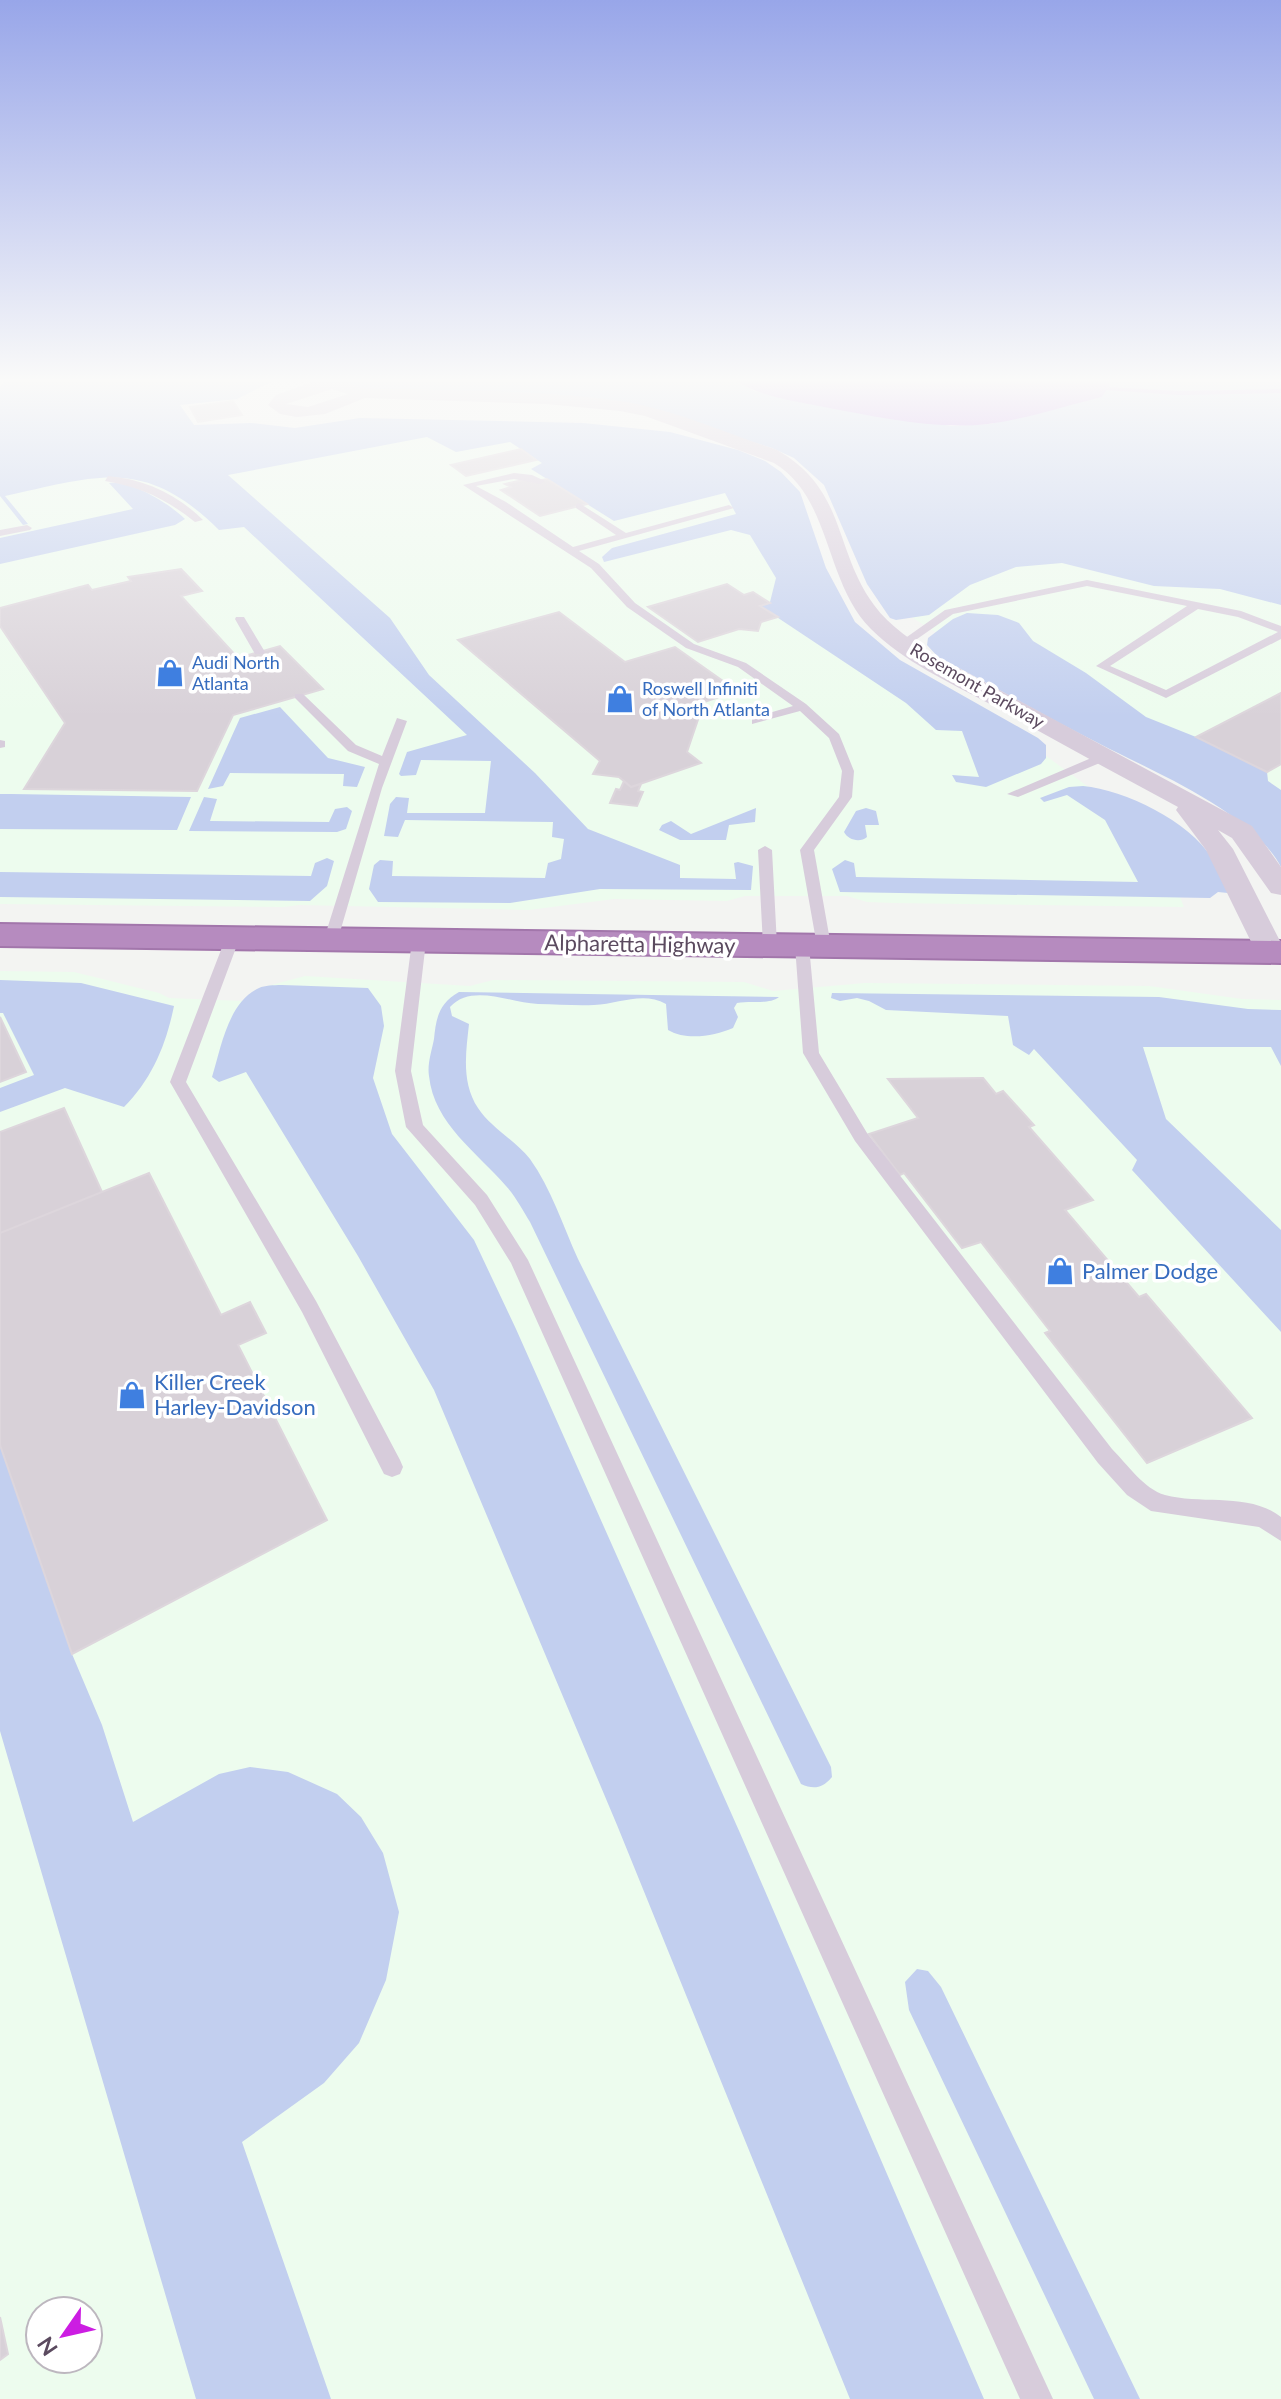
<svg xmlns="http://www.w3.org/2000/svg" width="1281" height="2399" viewBox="0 0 1281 2399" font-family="Lato,sans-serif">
  <rect width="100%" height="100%" fill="#f3f4f2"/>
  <!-- commercial -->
  <path fill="#edfcee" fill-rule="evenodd" d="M0 381H146L219 454 376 425 701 454 833 619 1034 747 1155 836 1184 907 893 903 867 902 847 896H745L727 901 614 899 529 910 299 905 284 907 0 904Z
    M1281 473V820L973 656 913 618 887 573Z
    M0 971 74 972 159 993 169 998 243 1001 260 988 305 976 470 986 493 980 744 982 773 991 865 983 1149 986 1242 999 1281 1000V2399H0ZM40 2311H88V2359H40Z"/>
  <!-- green -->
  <path fill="#c2cfef" d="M4 381H273L237 399 180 405 194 425 251 423 295 428 360 418 583 423 670 432 738 450 765 461 781 472 800 492 826 568 855 622 900 660 1038 738 1046 745V758L1041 764 986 787 956 782 952 775 979 777 962 731 936 730 906 703 760 606 770 602 776 578 750 535 731 530 604 562 602 557 612 548 736 514 725 493 614 521 531 469 542 463 510 442 456 452 427 437 228 475 390 618 429 675 535 773 588 829 680 865V878L736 879 734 863 738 862 753 866 751 890 600 889 510 903 378 902 369 889 374 865 380 860 393 861 392 876 545 878 548 863 561 859 564 839 552 837 553 822 405 820 398 837 384 836 390 804 396 797 409 798 407 813H485L491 761 421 760 416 775 401 776 399 774 407 752 467 735 244 527 219 530C144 456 98 476 5 496L28 524 23 525 0 496V388Z
    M332 381H736L754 391 951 426 990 424 1102 397 1110 381H1281V605L1220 589 1154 586 1062 563 1016 567 970 585 929 615 896 620 890 618 867 584 824 485 794 458 772 448 651 411 378 392Z
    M109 483C133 481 168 503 185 519L175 525 0 564V538L133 509Z
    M967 613 998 615 1019 623 1033 641 1086 673 1146 717 1196 737 1267 772 1268 781 1281 790V867C1252 812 1154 772 1100 744 1046 717 992 685 938 657L927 645 928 638 953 619Z
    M280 707 328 758 365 767 357 787 343 786 344 774 230 773 223 786 208 789 240 718Z
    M1083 786C1125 790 1189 821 1212 858 1219 868 1223 881 1228 893L1218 892 1210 898 840 892 832 869 845 860 854 863 856 877 1138 882 1105 820 1067 795 1044 802 1040 798 1069 787Z
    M0 794H11L191 797 177 830 0 829Z
    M204 797 217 799 210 821 329 822 335 809 347 807 352 811 346 829 337 832 189 831Z
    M756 808 755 822 729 825 726 840H680L659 830 662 825 671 821 691 834Z
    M866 808 876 811 879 825H865L867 837C860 843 848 840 844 832L856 811Z
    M327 858 334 861 327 886 310 901 0 897V872L311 876 315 863Z
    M0 980 81 983 174 1006C166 1045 152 1079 124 1107L65 1088 0 1112V1088L34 1075 3 1013H0Z
    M311 986 368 988 381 1006 384 1026 373 1078 392 1134 474 1240 516 1329 740 1833 984 2399H850L617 1825 434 1390 358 1256 246 1072 219 1082 212 1077C221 1048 228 1002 259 988 272 983 296 986 311 986Z
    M459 992 779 997C769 1005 751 1000 737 1003L734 1008 738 1017 733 1028C714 1036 687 1041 668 1030L666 1004C643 991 619 1004 594 1005 575 1006 557 1004 538 1004 510 1003 472 983 450 1007L452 1016 469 1024C466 1052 461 1082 478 1108 490 1127 515 1140 530 1159 551 1188 563 1226 578 1259L831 1767 832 1777C823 1788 814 1790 801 1784L530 1222C523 1211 516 1197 506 1186 478 1153 434 1124 429 1076 427 1064 432 1050 434 1039 436 1018 439 1003 459 992Z
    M832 993 1159 997 1248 1009 1281 1010V1066L1271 1047H1143L1166 1119 1281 1230V1332L1132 1170 1137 1160 1034 1049 1029 1055 1013 1045 1008 1016 886 1010 869 1001 857 998 840 1001 831 998Z
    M0 1445 72 1654 102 1725 133 1822 219 1774 250 1767 288 1772 337 1794 361 1817 383 1853 399 1912 386 1980 359 2043 324 2083 242 2142 331 2399H196L0 1731Z
    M917 1969 928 1971 941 1987 1140 2399H1094L909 2010 905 1982Z"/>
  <!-- water -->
  <path fill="#c190eb" d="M736 381H1110V384L1102 397C1065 406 1026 419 988 424 933 430 878 417 824 407 795 401 761 397 736 381Z"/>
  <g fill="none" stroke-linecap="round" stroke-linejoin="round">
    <!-- stream -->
    <path fill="#c190eb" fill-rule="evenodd" d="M1090 386 1179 391 1281 389V393L1179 395 1088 389Z"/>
  </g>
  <!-- building -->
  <path fill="#d8d1d8" stroke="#ddd6dc" stroke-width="2" d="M233 401 242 415 198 422 190 407Z
    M521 449 536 460 466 476 451 465Z
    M527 479 532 482 547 479 587 504 540 516 501 490 511 487 505 484Z
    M181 569 202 591 181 596 238 658 280 646 323 689 233 715 197 791 24 789 65 723 0 626V608L88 585 92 590 131 581 128 577Z
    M727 584 744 595 753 592 770 603 760 606 778 617 761 622 758 631 739 629 698 642 648 607Z
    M559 612 625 662 675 647 737 691 704 702 687 752 701 763 631 787 619 777 593 774 600 761 458 640Z
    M1281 693V764L1267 772 1196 737Z
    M624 781 631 787 641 784 638 791 643 792 637 806 610 803 616 789 620 790Z
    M0 1017 26 1072 0 1082Z
    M983 1078 996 1094 1003 1091 1034 1125 1029 1127 1093 1200 1065 1210 1139 1297 1146 1294 1252 1418 1147 1463 1045 1333 1050 1331 981 1242 962 1248 904 1173 900 1175 869 1134 918 1118 888 1079Z
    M64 1108 102 1192 0 1233V1132Z
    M149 1173 221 1315 250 1302 266 1333 238 1345 327 1520 72 1654 0 1445V1233Z
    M0 2317 8 2354 0 2360Z"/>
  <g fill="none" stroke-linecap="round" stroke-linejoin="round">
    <defs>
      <path id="highway" d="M0 924 1281 941V963L0 946Z"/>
    </defs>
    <!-- highway casing -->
    <use href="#highway" stroke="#a276ab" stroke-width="4"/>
    <!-- lane -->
    <path fill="#d7ccdb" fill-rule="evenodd" d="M514 473 532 475 545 481 540 484 514 479 476 486 506 502 573 547 616 535 576 508V504L579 503 626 533 729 505 734 508 579 551 599 564 635 603 694 644 746 663 806 704 839 734 854 771 852 797 814 850 831 946 829 949 824 951 817 946 800 850 839 797 842 771 829 738 800 711 752 724V718L793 706 738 667 686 648 627 607 591 568 463 485Z
      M108 476C144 479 177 494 203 520L195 522C166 499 141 487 105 481Z
      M27 525 32 528 30 530 0 536V530Z
      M1087 580 1241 611 1281 626V639L1166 698 1096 666 1187 606 1087 586 953 614 907 646 897 644 945 610ZM1198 609 1238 617 1278 632 1166 690 1110 666Z
      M236 617H244L265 652 263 654H255L235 619Z
      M295 694H303L356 745 382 756 397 718 407 721 382 788 338 939 331 944 324 939 379 764 348 751 295 698Z
      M0 740 5 741V747L0 748Z
      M1103 753 1107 754V760L1018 797 1007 794Z
      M765 846 772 850 777 945 770 950 763 945 758 850Z
      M233 932 240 937 186 1082 316 1301 400 1460 403 1467 400 1474 392 1477 384 1474 302 1312 170 1082 226 937Z
      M419 936 426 941 411 1071 423 1125 487 1195 528 1260 1053 2399H1020L511 1263 475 1205 406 1127 395 1071 412 941Z
      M802 941 809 946 819 1053 867 1133 1112 1449C1127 1464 1144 1489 1165 1495 1202 1505 1249 1492 1281 1517V1541L1259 1527 1151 1511 1127 1495 1098 1463 855 1141 803 1053 795 946Z"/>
    <!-- street -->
    <path fill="#d7ccdb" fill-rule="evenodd" d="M316 381H342L363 388C448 391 536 389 620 401 673 409 726 433 777 450 847 490 833 549 874 605 890 627 914 642 936 656L1252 826 1281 867V895L1271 893 1232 838 1218 830 1233 849 1281 943V960L1271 962 1260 960 1206 850 1176 810 1178 807C1115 773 1052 739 990 704 949 682 904 662 871 629 824 582 832 498 774 463L645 416 620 411 546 404 365 398 325 414 297 417 280 414 268 405 276 395ZM332 389 348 394 308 407 286 404Z"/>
    <!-- highway -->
    <use href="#highway" fill="#b68bbf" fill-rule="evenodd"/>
  </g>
  <!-- sky -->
  <linearGradient id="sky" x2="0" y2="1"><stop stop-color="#98a6e9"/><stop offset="0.53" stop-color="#fafaf9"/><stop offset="1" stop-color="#fafaf9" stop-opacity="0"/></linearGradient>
  <rect width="1281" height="717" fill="url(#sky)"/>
  <!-- icons -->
  <defs>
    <symbol id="shop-bare" viewBox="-9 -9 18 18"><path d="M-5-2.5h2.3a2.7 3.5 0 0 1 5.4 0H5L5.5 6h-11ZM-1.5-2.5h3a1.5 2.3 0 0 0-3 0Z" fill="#3f7fe0" stroke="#fff" stroke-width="2.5" paint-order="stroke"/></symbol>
  </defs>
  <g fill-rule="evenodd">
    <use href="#shop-bare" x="150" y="653" width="40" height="40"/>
    <use href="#shop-bare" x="600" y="679" width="40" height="40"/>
    <use href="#shop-bare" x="1040" y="1251" width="40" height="40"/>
    <use href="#shop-bare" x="112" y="1375" width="40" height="40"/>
  </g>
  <g text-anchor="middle" stroke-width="7" stroke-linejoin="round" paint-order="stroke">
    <!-- far-shop labels -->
    <g font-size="18" fill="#366cbe" stroke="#fff" text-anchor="start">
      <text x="192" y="669">Audi North<tspan x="192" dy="21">Atlanta</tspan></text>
      <text x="642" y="695">Roswell Infiniti<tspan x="642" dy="21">of North Atlanta</tspan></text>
    </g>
    <!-- far-street labels -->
    <g font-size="18" fill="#5b4a5f" stroke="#fff">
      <text transform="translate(977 686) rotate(30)" y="6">Rosemont Parkway</text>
    </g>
    <!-- street labels -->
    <g font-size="22" fill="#5b4a5f" stroke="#fff">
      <text transform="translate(640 944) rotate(1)" y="8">Alpharetta Highway</text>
    </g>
    <!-- shop labels -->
    <g font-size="22" fill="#366cbe" stroke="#fff" text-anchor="start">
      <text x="1082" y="1279">Palmer Dodge</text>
      <text x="154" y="1390">Killer Creek<tspan x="154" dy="25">Harley-Davidson</tspan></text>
    </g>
  </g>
  <!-- north arrow -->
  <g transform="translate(64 2335) rotate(236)"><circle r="38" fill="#ffffff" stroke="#bdb7bf" stroke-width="2"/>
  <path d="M0-6L14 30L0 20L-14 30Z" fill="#cc1de2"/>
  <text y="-12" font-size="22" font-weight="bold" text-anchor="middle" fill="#5b4a5f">N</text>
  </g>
</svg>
